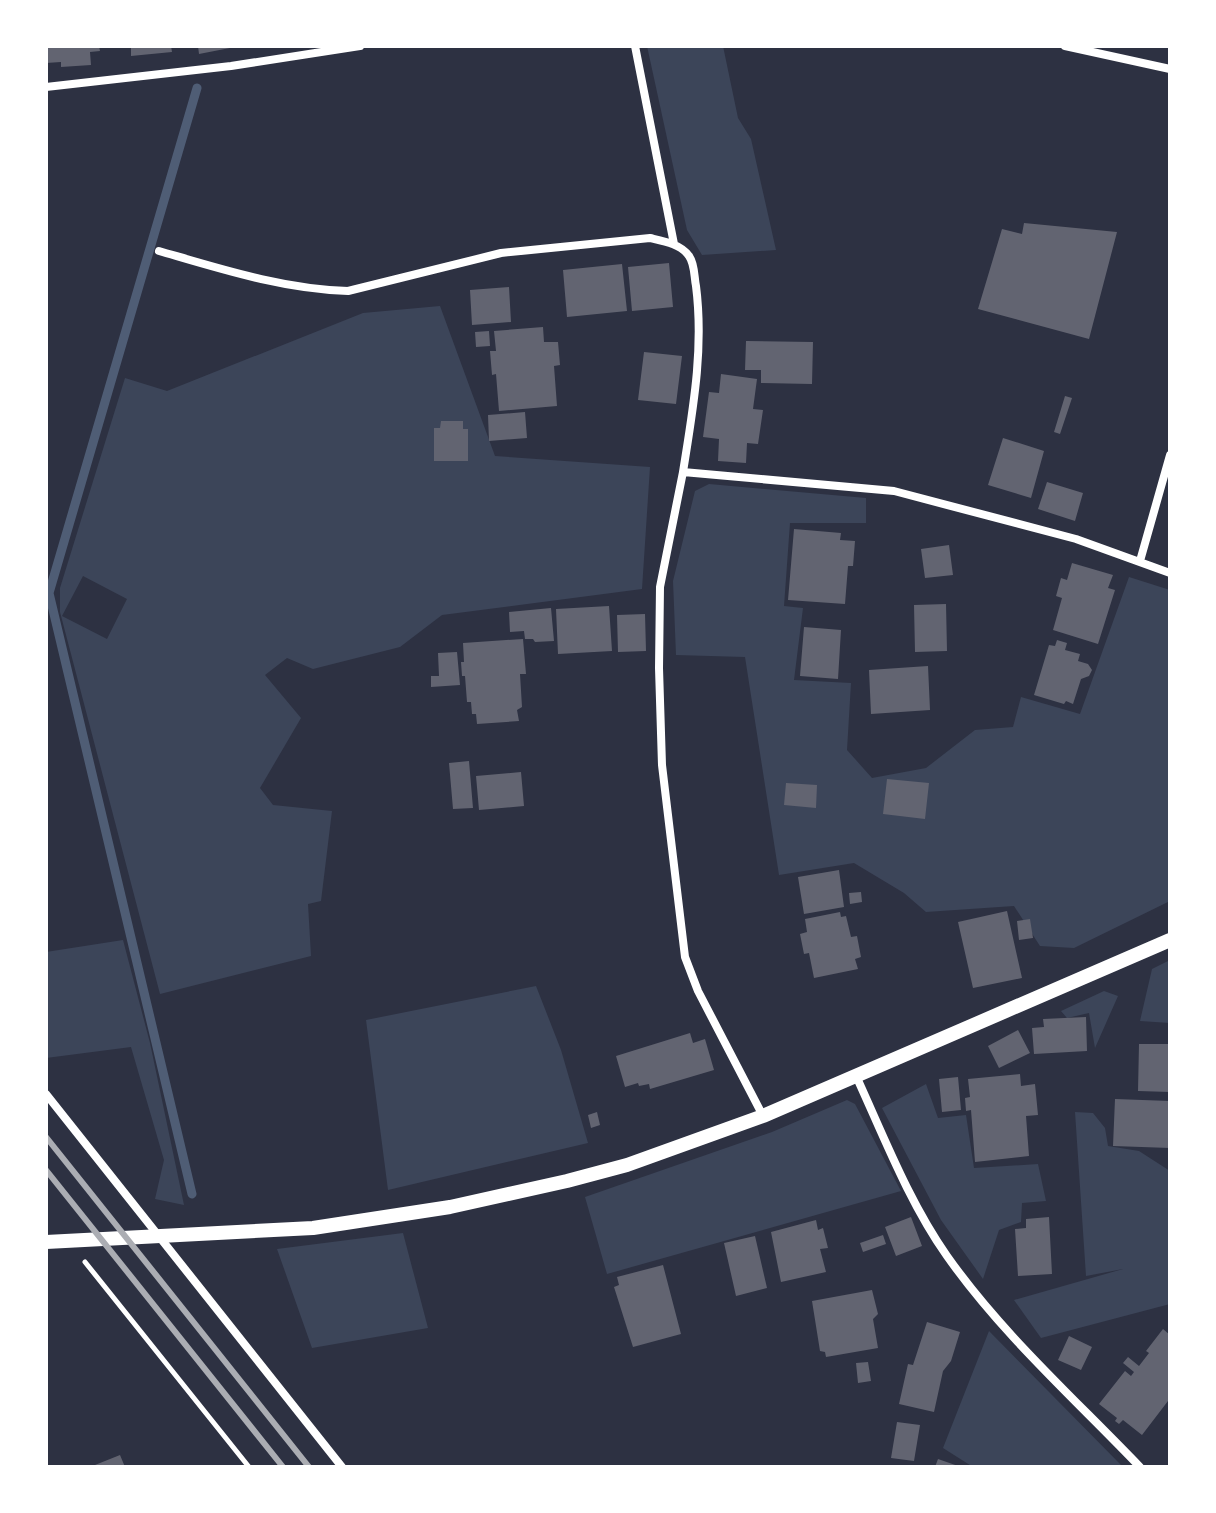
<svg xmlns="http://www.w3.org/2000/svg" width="1216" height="1513" viewBox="0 0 1216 1513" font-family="'PT Sans Narrow',sans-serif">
  <rect width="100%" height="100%" fill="#2d3142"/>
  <!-- green -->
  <path fill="#3c4559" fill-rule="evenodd" d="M647 46H723L738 118 751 139 776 250 702 255 687 230Z
    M440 306 495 456 650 467 642 589 442 615 400 647 313 669 287 658 265 675 301 718 260 788 273 805 332 811 321 901 308 904 311 956 160 994 60 612V588L125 378 167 391 363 313ZM83 576 127 599 107 639 62 616Z
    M709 484 866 498V523H790L784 606 803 608 794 680 851 683 847 750 872 778 926 768 975 730 1013 727 1021 697 1080 714 1129 577 1170 590V901L1074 948 1040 946 1014 906 926 912 904 893 854 863 779 875 745 657 676 655 673 581 695 491Z
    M123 940 150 1043 184 1205 155 1199 164 1160 131 1047 46 1058V952Z
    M1170 960V1023L1140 1021 1152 969Z
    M536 986 561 1050 588 1143 388 1190 366 1020Z
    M1104 991 1118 996 1095 1048 1089 1013 1067 1018 1061 1011Z
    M926 1084 938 1118 966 1115 974 1168 1038 1164 1046 1201 1022 1203 1021 1222 999 1230 983 1279 941 1220 882 1108Z
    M847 1100 855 1104 901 1191 607 1274 585 1197 772 1132Z
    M1075 1112 1093 1113 1105 1128 1108 1146 1139 1151 1170 1171V1304L1041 1338 1014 1300 1123 1269 1086 1276Z
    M403 1233 428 1328 312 1348 277 1249Z
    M989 1331 1121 1465 1119 1467H973L943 1448Z"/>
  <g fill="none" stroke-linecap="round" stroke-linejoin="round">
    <!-- stream -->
    <path stroke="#4f5d75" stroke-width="9" d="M192 1194 49 593 197 88"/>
  </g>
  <!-- building -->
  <path fill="#626471" d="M46 46H99L100 51 90 52 91 65 61 67V62L46 63Z
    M131 46H171L172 52 131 56Z
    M198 46H235V47L199 54Z
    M1024 223 1117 232 1089 339 978 309 1002 229 1022 234Z
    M669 263 673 307 632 311 628 267Z
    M622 264 627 311 567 317 563 270Z
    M509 287 511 322 472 325 470 290Z
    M543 327 544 342H558L560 365 554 366 557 406 499 411 496 374 492 375 490 351H496L494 331Z
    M489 331 490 346 476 347 475 332Z
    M746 341 813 342 812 384 761 383V370H745Z
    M644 352 682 356 676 404 638 400Z
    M721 374 757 379 753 409 763 410 758 444 747 443 746 463 718 461 719 439 703 437 709 392 719 393Z
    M1065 396 1072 398 1060 434 1054 432Z
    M525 412 527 438 489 441 488 415Z
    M441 421H463V429H468V461H434V428H440Z
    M1003 438 1044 451 1031 498 988 485Z
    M1047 482 1083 493 1075 521 1038 509Z
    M794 529 841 533 840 540 855 541 853 566H848L845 604 788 600Z
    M949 545 953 575 925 578 921 549Z
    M1072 563 1113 575 1108 588 1115 590 1098 644 1053 630 1062 598 1056 596 1061 578 1067 580Z
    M946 604 947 651 915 652 914 605Z
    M609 606 612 651 558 654 556 609Z
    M551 608 554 641 535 642 533 639H525L524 631 510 632 509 612Z
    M645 614 646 651 618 652 617 615Z
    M804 627 841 630 838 679 800 676Z
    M523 639 526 674H520L522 707 517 710 519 721 477 724 476 714H472L471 702H467L465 676H462L461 662H464L463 643Z
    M1057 640 1067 643 1065 650 1080 654 1078 661 1088 664 1092 670 1089 676 1081 679 1073 704 1066 701 1064 704 1034 695 1049 645 1055 646Z
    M457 652 460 685 431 687V676H439L438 653Z
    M928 666 930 710 871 714 869 670Z
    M469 761 473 808 453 809 449 763Z
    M521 772 524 806 479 810 476 776Z
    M887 779 929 783 925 819 883 814Z
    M786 783 817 785 816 808 784 805Z
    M839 870 844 907 804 914 798 877Z
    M861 892 862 902 850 904 849 893Z
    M1007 911 1022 978 973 988 958 922Z
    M840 912 841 917 846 916 851 937 857 936 861 957 855 959 858 969 814 978 809 953 804 954 800 934 807 932 805 919Z
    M1030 919 1033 938 1019 940 1017 921Z
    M1086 1017 1087 1051 1034 1054 1032 1028 1044 1027 1043 1019Z
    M1018 1030 1030 1053 999 1068 988 1046Z
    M690 1033 693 1043 705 1039 714 1070 650 1089 649 1084 639 1086 638 1083 625 1087 616 1056Z
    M1139 1044H1170V1092L1138 1091Z
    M1020 1074 1021 1086 1035 1084 1038 1115 1026 1116 1029 1156 975 1162 971 1110 966 1111 965 1098 970 1097 968 1079Z
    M958 1077 961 1110 942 1112 939 1079Z
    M1115 1099 1170 1101V1148L1113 1146Z
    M597 1112 600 1125 591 1128 588 1115Z
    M911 1217 922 1246 896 1256 885 1227Z
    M1049 1217 1052 1274 1018 1276 1015 1229 1026 1228V1219Z
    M816 1220 818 1230 823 1228 828 1248 820 1249 826 1272 781 1282 771 1232Z
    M883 1235 886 1244 863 1252 860 1243Z
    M755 1236 767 1288 736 1296 724 1243Z
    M663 1265 681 1334 633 1347 614 1287 619 1285 617 1277Z
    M872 1290 878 1314 873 1319 878 1348 826 1357 825 1352 820 1351 812 1301Z
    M927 1322 960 1332 951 1361 943 1371 934 1412 899 1404 908 1364 913 1365Z
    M1163 1329 1170 1335V1403L1168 1401 1142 1435 1123 1420 1119 1424 1115 1421 1117 1418 1099 1404 1125 1371 1131 1376 1134 1372 1123 1363 1128 1357 1139 1366 1149 1353 1146 1351Z
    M1069 1336 1092 1347 1081 1370 1058 1360Z
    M868 1362 871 1381 858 1383 856 1363Z
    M897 1422 920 1425 914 1461 891 1458Z
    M120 1455 125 1467H90Z
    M938 1459 961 1467H935Z"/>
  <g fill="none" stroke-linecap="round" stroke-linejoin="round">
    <!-- path -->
    <path stroke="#fff" stroke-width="5" d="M85 1262 249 1467"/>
    <!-- minor -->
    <path stroke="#fff" stroke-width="8" d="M635 46 674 244
      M1065 46 1170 69
      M46 87 231 66 360 46
      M159 251C221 269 283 289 348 291L501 253 650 238C663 241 681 244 689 256 695 264 694 277 696 286 704 349 693 409 683 472
      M1140 561 1170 455
      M857 1078C884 1137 909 1202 947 1256 1002 1334 1075 1399 1140 1467
      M46 1094 342 1467
      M763 1116 698 991 685 957 662 765 659 668 660 587 683 472 894 491 1076 539 1170 573"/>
    <!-- tertiary -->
    <path stroke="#fff" stroke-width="14" d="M46 1242 313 1228 450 1207 567 1181 627 1165 763 1116 1170 940"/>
    <!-- rail -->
    <path stroke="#abadb3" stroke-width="6" d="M46 1137 309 1467
      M46 1170 283 1467"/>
  </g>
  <!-- border -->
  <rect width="1216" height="1513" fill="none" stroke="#ffffff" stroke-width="96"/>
</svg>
